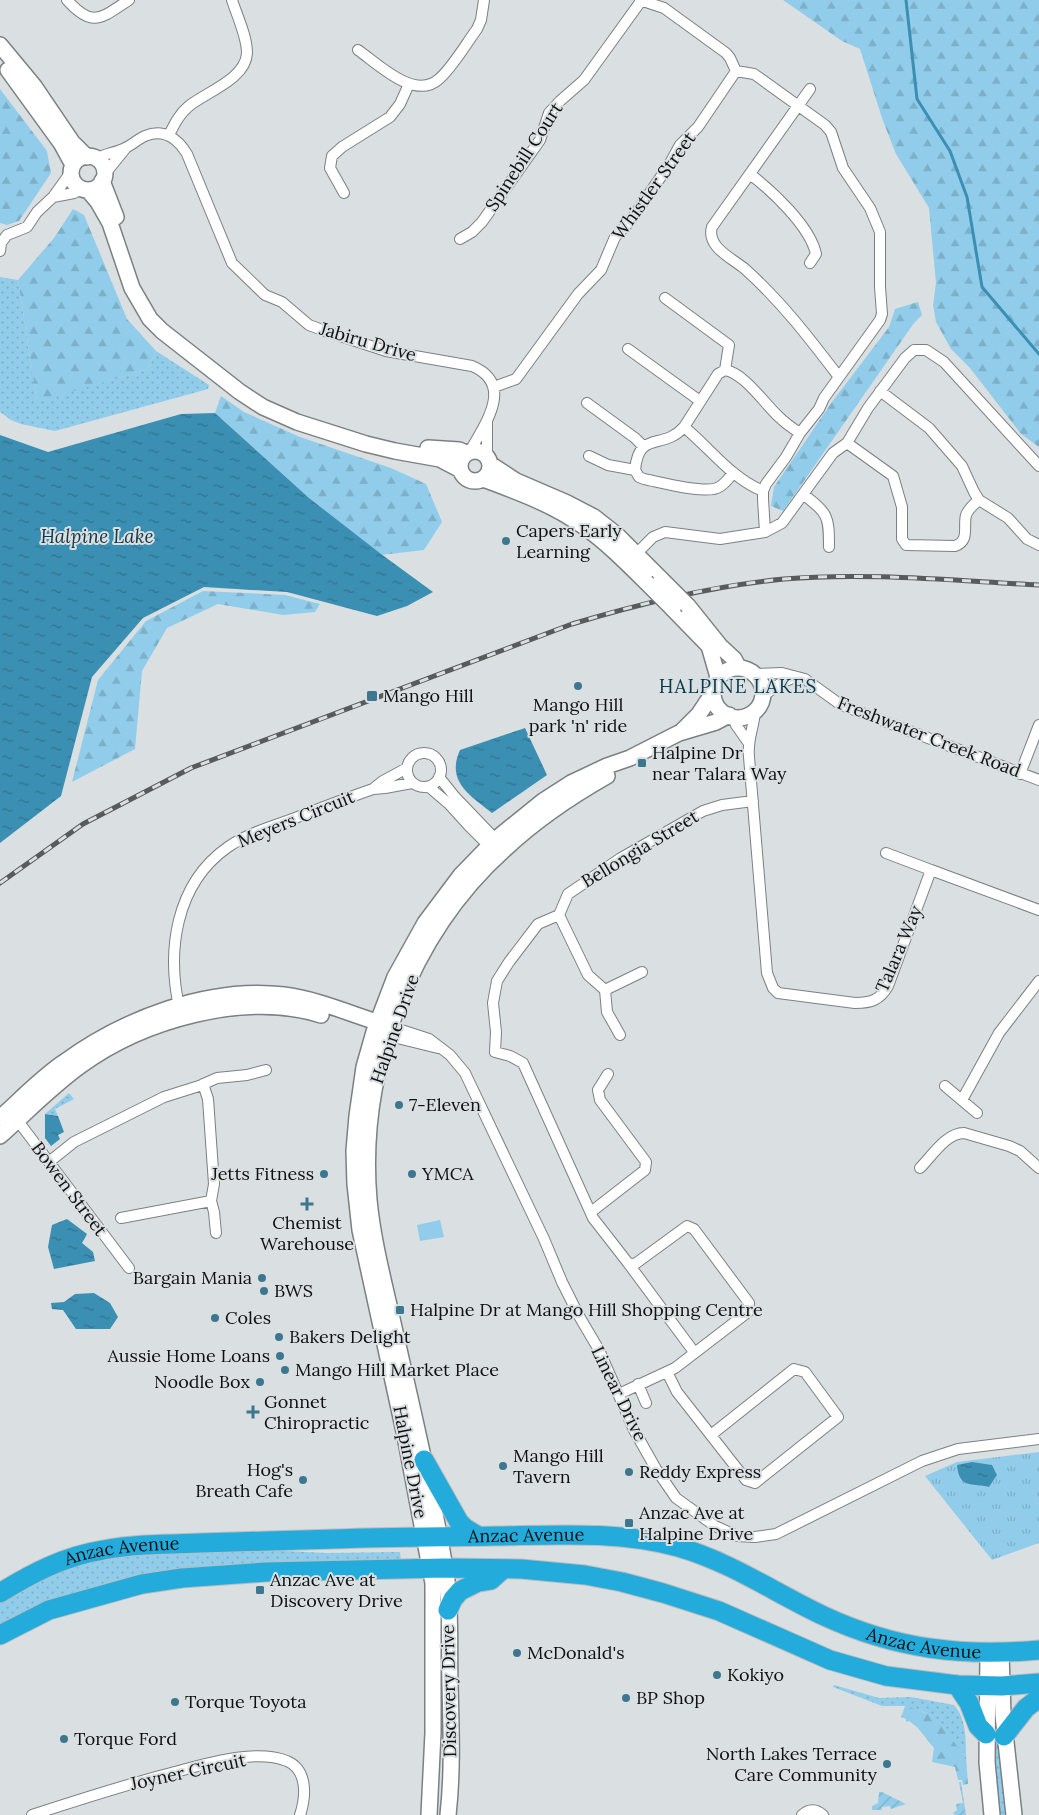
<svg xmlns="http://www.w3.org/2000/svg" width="1039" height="1815" viewBox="0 0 1039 1815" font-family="Lora,serif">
  <defs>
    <pattern id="grass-dots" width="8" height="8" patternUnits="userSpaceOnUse" patternTransform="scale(1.25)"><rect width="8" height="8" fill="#91cdea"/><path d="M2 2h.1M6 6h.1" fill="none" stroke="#7cafc8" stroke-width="1.8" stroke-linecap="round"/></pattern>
    <pattern id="forest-firs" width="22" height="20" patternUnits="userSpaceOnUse" patternTransform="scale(1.25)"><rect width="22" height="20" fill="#91cdea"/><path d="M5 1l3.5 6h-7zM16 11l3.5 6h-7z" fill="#7cafc8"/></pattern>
    <pattern id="park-tufts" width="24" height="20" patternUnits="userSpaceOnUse" patternTransform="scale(1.25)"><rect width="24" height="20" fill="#91cdea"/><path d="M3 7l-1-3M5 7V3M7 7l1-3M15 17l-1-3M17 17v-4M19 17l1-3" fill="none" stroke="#7cafc8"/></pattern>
    <pattern id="garden-furrows" width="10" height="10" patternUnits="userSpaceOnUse" patternTransform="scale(1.25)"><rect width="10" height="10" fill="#91cdea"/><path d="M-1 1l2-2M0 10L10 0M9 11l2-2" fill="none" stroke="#7cafc8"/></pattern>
    <pattern id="water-ripples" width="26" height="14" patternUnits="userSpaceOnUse" patternTransform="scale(1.25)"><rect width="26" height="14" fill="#3a8fb3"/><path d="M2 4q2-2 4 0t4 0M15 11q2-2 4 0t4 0" fill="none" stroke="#2f7390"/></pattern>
  </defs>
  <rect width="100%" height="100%" fill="#dadfe1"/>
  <!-- grass -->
  <path fill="url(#grass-dots)" d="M0 277 18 280 37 401 148 369 156 351 209 385 208 389 55 431 21 424 11 420 0 412Z
    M69 1093 74 1099 55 1109 58 1116 45 1114Z
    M264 1550 327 1553 400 1552 401 1561C308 1563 203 1558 113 1582 74 1592 37 1611 0 1627V1600L37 1578 108 1555Z
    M834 1685 879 1698 911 1697 954 1705C966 1718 966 1739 966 1756L955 1745 941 1724 924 1712 904 1706H882L833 1687Z
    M994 1702 996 1703C1002 1740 1000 1778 1006 1815H997L994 1793Z"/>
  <!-- forest -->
  <path fill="url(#forest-firs)" d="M783 0H1039V447L1021 434 970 368 951 349 936 322 933 305 936 283 929 208 896 154 883 121 860 49 842 41Z
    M0 89 47 151 51 173 19 221 7 225 0 223Z
    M73 209 84 215 127 319 156 351 148 369 37 402 18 280 54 238Z
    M918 302 922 315 914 323 783 511 771 506 774 487 832 402 889 327 895 309Z
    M221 396 244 412 300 437 391 468 426 484 442 522 424 550 381 555 309 498 215 413Z
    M203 591 285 595 320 604 315 612 283 615 218 604 167 628 142 671 135 749 72 782 98 680 146 621Z
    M905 1706C920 1710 934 1715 944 1727 952 1738 955 1746 966 1756L968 1784 963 1785 962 1780H958L955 1767 932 1762 934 1748 917 1727 909 1721 907 1722 906 1721V1719L901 1717Z"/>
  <!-- park -->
  <path fill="url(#park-tufts)" fill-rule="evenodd" d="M1039 1452V1543L992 1560 925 1476 957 1462ZM997 1475 989 1487 966 1483Z"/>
  <!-- garden -->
  <path fill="url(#garden-furrows)" d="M959 1782H961L966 1815H955L953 1813 957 1810 956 1804 963 1803Z
    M879 1792H882L906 1804 891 1809 890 1806 882 1807V1810H872V1806L878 1803Z"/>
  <!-- pitch -->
  <path fill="#91cdea" d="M440 1220 444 1237 420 1241 417 1225Z"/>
  <!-- water -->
  <path fill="url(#water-ripples)" d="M215 413 309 498 381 554 433 592 407 606 377 616 287 592 204 587 143 618 92 677 61 796 0 843V435L48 452 181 414Z
    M525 728 547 775 492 813C469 795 446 781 460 750Z
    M45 1114 58 1116 64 1132 58 1135 60 1139 51 1146 45 1138Z
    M67 1219 87 1234 82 1243 93 1252 95 1261 54 1269 48 1247 52 1225Z
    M94 1293 110 1303 118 1317 110 1329H76L63 1310 52 1309 51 1303 64 1302 75 1294Z
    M972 1462 992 1465 997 1475 989 1487C970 1483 959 1488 957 1465Z"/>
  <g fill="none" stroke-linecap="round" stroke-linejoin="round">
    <!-- stream -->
    <path stroke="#3a8fb3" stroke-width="3" d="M906 0 917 99 950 151 967 197 982 287 1039 354"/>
    <defs>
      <path id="street" d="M67 0C93 29 101 18 129 0
        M640 0 664 8 726 53 730 58 736 71 754 74 825 125 831 132 843 168 870 208 880 232V287L882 314 880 320 824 398 819 409 800 433 786 457 766 484 763 491V499L765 532
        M358 50C378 64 415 101 439 79 452 68 466 44 477 29L481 20 484 0
        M810 89 712 227C706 247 732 258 745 269 781 301 810 339 839 377
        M169 135C174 125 179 114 189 106 206 92 246 79 247 53 247 36 237 16 232 0
        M96 159C105 153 116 153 125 148 132 145 138 139 145 136 164 128 178 139 187 154L232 263 265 295 282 302 309 325 325 331 386 351 472 366C515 384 485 424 470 451
        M750 174C772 191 810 226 816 254L810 263
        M104 175 125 149
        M344 193 330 168 332 156 342 147 390 117 400 104 409 84
        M53 197 74 193 82 189
        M460 239 472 232 482 222 540 140 549 113 560 101 584 80 641 1
        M0 251 1 243 7 235 27 227 37 212 53 197 71 172
        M665 298 729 345 725 370
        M628 349 700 401
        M494 387 516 379 578 294 601 270 615 237 631 220 669 165 680 145 698 127 736 71
        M880 391 929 428 962 466 974 492 979 500 1008 518 1027 539 1039 545
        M587 403 635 438 643 446
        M684 427C711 449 731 478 763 491
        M847 443 893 476 902 507V539L906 545 955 546C970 541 963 527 966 515 969 508 974 504 979 500
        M487 456V422
        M589 456 608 465 635 470
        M733 473C729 478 725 484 719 487 707 495 660 482 644 479L639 477 635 470C639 429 663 451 684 427L718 374 725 370C744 373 764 403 778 416 785 423 792 428 800 433
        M803 494C828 514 829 515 829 547
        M633 557 653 537 665 532 720 539 765 532 782 523 833 453 847 443 868 408 905 358 914 350H926L944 362 1039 466
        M754 674 782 673 805 679 841 705 1039 780
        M763 696 781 683 795 677
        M755 711C754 728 747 739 749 757L767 973 773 988 778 993 855 1003C871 1003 880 1000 888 986L931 870 1039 910
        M734 717 736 725 748 742
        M407 770a17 17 0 1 1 34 0a17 17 0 1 1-34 0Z
        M1020 774 1039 725
        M439 777 455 797 499 843
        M429 787 449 804 468 825 492 849
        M373 789 385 788 412 783
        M886 853 931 870
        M559 915 588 975 605 990 607 1012 620 1035
        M605 990 642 972
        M180 1011C166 952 175 884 228 847 245 835 267 828 287 821 316 810 344 799 373 789L383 781 407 768
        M392 1027 429 1039 450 1055 465 1073 544 1239 562 1282 579 1316 599 1350 634 1430 656 1469 676 1498 715 1526 737 1536 755 1537 776 1534 922 1461 958 1449 1039 1439
        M389 1036 438 1048
        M203 1084 208 1099 214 1184 211 1201 214 1212 216 1233
        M945 1086 977 1113
        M962 1100 999 1033 1039 981
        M15 1117 129 1268
        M49 1162 74 1142 164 1097 199 1086 217 1078 247 1075 266 1070
        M920 1168C932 1156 946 1133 964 1133L1009 1146 1020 1151 1039 1168
        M591 1212 645 1170 646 1162 600 1100 598 1090 608 1074
        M121 1218 211 1201
        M628 1263 694 1352
        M667 1372 677 1392 746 1480 755 1483 838 1417 805 1372 794 1369 711 1435
        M638 1384 646 1403
        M619 1394 675 1368 748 1312 749 1303 694 1229 687 1226 635 1264 628 1263 593 1218 523 1063 510 1056 495 1052 496 1032 493 1003 497 981 509 962 538 924 559 915 568 894 621 858 703 811 722 805 753 801
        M32 1815C78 1800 124 1785 171 1773 203 1765 254 1748 287 1761 308 1770 306 1797 300 1815
        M802 1815C809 1809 816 1809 823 1815"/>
      <path id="secondary" d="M0 45 34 86 72 142 87 157
        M8 70 61 143 73 165
        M71 173a17 17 0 1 1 34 0a17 17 0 1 1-34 0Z
        M102 181 116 217
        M88 190 98 202 110 223 132 288 150 319 162 331 240 392 263 407 297 422 366 444 395 451 440 459 459 469
        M428 448 459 450 466 453
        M460 466a15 15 0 1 1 30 0a15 15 0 1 1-30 0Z
        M490 464 516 481 567 503 594 517 618 536 661 579
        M483 479C518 492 552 504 583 526 606 542 626 562 646 582
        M688 606 720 646 734 659 739 668
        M673 609 709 646 718 677
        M713 693a25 25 0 1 1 50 0a25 25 0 1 1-50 0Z
        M682 731 699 714 713 693
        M0 1118C21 1099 40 1079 63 1063 123 1019 208 986 284 995 317 999 353 1015 386 1025
        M0 1136C27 1112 51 1087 80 1066 143 1020 245 991 321 1015
        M988 1653 987 1762 992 1815
        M1001 1653 1003 1715 1014 1815
        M429 1815 433 1733V1583L405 1436 360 1230 355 1184 354 1151 357 1116 364 1067 374 1032 395 977 425 923 461 875 496 839 543 801 571 783 607 766 630 758 679 733 716 722 729 715
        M448 1815C453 1771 451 1727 450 1684 449 1650 451 1614 447 1581 444 1562 441 1543 437 1524 424 1457 408 1390 393 1323 384 1282 373 1242 369 1200 358 1072 409 935 505 849 536 820 570 797 607 776"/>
      <g id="highway">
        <path d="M424 1460 459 1522 465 1528 478 1536"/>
        <path id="s1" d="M0 1593C32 1573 65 1556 103 1550 135 1544 168 1544 200 1543 245 1542 290 1540 335 1539 389 1537 442 1537 496 1536 558 1535 618 1531 678 1547 731 1562 775 1593 824 1616 895 1649 962 1657 1039 1650"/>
        <path d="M448 1610 453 1599 460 1591 478 1582 491 1580 502 1570"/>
        <path d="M0 1635 49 1610 142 1584 182 1578 266 1572 444 1568 521 1569 585 1575 622 1582 663 1593 719 1611 830 1660 886 1676 957 1685 1002 1686 1039 1683"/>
        <path d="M957 1685 969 1703 978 1726 986 1734"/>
        <path d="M1004 1736 1026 1708 1039 1698"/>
      </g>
    </defs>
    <!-- street casing -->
    <use href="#street" stroke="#7b8082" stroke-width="12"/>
    <!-- secondary casing -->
    <use href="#secondary" stroke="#7b8082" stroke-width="18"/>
    <!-- highway casing -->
    <use href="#highway" stroke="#bcbcbc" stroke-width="21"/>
    <!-- street -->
    <use href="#street" stroke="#fff" stroke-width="10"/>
    <!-- secondary -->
    <use href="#secondary" stroke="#fff" stroke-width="15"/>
    <!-- highway -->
    <use href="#highway" stroke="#23abdc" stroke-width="19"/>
    <defs>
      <path id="rail" d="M0 883 83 824 191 768 572 624C642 603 711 586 784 579 866 572 957 581 1039 585"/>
    </defs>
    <!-- rail casing -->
    <use href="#rail" stroke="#585b5c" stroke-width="5"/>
    <!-- rail -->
    <use href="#rail" stroke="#dadfe1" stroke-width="3" stroke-dasharray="9" stroke-linecap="butt"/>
    <defs>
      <path id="secondary-bridge" d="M661 579 688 606
        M646 582 673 609"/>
    </defs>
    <!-- secondary-bridge casing -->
    <use href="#secondary-bridge" stroke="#7b8082" stroke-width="18" stroke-linecap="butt"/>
    <!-- secondary-bridge -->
    <use href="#secondary-bridge" stroke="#fff" stroke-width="15"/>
  </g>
  <!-- markers -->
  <g fill="#3d768f" stroke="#dadfe1" stroke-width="2">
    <circle cx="506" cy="541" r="5"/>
    <circle cx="578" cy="686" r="5"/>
    <rect x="366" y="690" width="12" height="12" rx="2.5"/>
    <rect x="637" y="758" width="10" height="10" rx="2.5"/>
    <circle cx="399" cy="1105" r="5"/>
    <circle cx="324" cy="1174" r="5"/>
    <circle cx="412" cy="1174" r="5"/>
    <path d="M304.5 1196.5h5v5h5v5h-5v5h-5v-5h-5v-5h5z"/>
    <circle cx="262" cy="1278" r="5"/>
    <circle cx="264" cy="1291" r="5"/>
    <rect x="395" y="1305" width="10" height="10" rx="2.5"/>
    <circle cx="215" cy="1318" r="5"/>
    <circle cx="279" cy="1337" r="5"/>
    <circle cx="280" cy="1356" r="5"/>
    <circle cx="285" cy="1370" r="5"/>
    <circle cx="260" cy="1382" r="5"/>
    <path d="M250.5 1404.5h5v5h5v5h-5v5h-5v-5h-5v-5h5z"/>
    <circle cx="503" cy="1466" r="5"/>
    <circle cx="629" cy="1472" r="5"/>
    <circle cx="303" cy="1480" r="5"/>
    <rect x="624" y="1518" width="10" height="10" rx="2.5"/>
    <rect x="255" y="1585" width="10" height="10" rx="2.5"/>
    <circle cx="517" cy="1653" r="5"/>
    <circle cx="717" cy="1675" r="5"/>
    <circle cx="626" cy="1698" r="5"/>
    <circle cx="175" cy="1702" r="5"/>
    <circle cx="64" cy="1739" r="5"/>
    <circle cx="887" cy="1764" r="5"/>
  </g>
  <g text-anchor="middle" stroke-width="4" stroke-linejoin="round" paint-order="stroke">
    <!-- street labels -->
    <g font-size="18" fill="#0e1011" stroke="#dadfe1">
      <text transform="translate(524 157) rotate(-57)" y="6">Spinebill Court</text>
      <text transform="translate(654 186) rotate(-54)" y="6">Whistler Street</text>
      <text transform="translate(368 342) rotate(16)" y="6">Jabiru Drive</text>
      <text transform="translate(929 737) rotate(21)" y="6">Freshwater Creek Road</text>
      <text transform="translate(296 819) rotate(-22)" y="6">Meyers Circuit</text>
      <text transform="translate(640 849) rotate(-31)" y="6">Bellongia Street</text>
      <text transform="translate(899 949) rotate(-67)" y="6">Talara Way</text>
      <text transform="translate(395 1029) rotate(-71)" y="6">Halpine Drive</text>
      <text transform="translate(69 1189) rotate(53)" y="6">Bowen Street</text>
      <text transform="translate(619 1394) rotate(64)" y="6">Linear Drive</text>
      <text transform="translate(410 1462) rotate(79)" y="6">Halpine Drive</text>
      <text dy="6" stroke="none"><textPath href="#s1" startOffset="536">Anzac Avenue</textPath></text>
      <text dy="6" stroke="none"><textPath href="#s1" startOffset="131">Anzac Avenue</textPath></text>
      <text dy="6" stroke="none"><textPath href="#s1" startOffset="955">Anzac Avenue</textPath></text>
      <text transform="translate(449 1691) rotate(-91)" y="6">Discovery Drive</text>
      <text transform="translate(188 1772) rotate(-12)" y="6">Joyner Circuit</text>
    </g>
    <!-- poi labels -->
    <g font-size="18" fill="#0e1011" stroke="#dadfe1" text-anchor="start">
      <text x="516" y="537">Capers Early<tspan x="516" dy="21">Learning</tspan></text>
      <text x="383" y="702">Mango Hill</text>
      <text x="578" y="711" text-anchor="middle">Mango Hill<tspan x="578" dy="21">park 'n' ride</tspan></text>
      <text x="652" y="759">Halpine Dr<tspan x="652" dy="21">near Talara Way</tspan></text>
      <text x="409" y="1111">7-Eleven</text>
      <text x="314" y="1180" text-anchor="end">Jetts Fitness</text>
      <text x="422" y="1180">YMCA</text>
      <text x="307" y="1229" text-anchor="middle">Chemist<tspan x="307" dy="21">Warehouse</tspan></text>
      <text x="252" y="1284" text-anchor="end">Bargain Mania</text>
      <text x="274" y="1297">BWS</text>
      <text x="410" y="1316">Halpine Dr at Mango Hill Shopping Centre</text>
      <text x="225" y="1324">Coles</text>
      <text x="289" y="1343">Bakers Delight</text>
      <text x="270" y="1362" text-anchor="end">Aussie Home Loans</text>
      <text x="295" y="1376">Mango Hill Market Place</text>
      <text x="250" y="1388" text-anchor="end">Noodle Box</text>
      <text x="264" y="1408">Gonnet<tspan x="264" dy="21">Chiropractic</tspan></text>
      <text x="513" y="1462">Mango Hill<tspan x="513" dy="21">Tavern</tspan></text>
      <text x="293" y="1476" text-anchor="end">Hog's<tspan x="293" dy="21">Breath Cafe</tspan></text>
      <text x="639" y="1478">Reddy Express</text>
      <text x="639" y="1519">Anzac Ave at<tspan x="639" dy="21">Halpine Drive</tspan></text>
      <text x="270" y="1586">Anzac Ave at<tspan x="270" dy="21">Discovery Drive</tspan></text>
      <text x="527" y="1659">McDonald's</text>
      <text x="727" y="1681">Kokiyo</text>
      <text x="636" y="1704">BP Shop</text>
      <text x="185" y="1708">Torque Toyota</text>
      <text x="74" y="1745">Torque Ford</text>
      <text x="877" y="1760" text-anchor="end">North Lakes Terrace<tspan x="877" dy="21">Care Community</tspan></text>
    </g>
    <!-- water labels -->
    <g font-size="19" font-style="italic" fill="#123847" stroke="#dadfe1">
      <text x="97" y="543">Halpine Lake</text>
    </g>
    <!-- neighbourhood labels -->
    <g font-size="19" letter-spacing="1" fill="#06394c" stroke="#dadfe1">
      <text x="738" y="693">HALPINE LAKES</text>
    </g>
  </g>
</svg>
